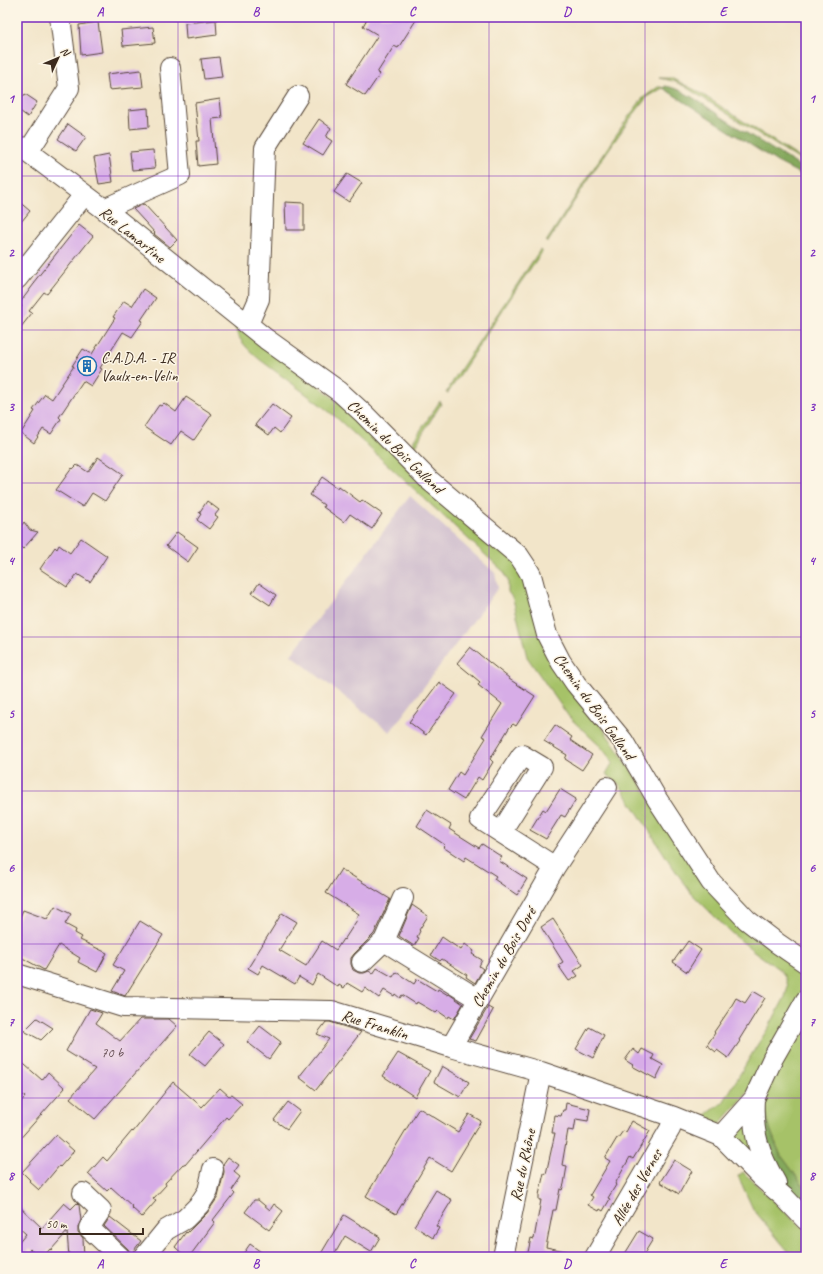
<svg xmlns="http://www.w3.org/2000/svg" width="823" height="1274" viewBox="0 0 823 1274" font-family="Caveat,sans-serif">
  <rect width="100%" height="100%" fill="#fcf5e5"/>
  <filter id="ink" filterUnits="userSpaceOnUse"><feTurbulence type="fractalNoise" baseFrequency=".025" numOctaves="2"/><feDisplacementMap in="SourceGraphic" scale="8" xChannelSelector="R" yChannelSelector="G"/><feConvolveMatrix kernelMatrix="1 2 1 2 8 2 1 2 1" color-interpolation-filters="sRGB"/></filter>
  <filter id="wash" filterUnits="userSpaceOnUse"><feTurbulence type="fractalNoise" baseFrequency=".012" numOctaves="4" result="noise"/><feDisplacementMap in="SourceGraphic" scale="16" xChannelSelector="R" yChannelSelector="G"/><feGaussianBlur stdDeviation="0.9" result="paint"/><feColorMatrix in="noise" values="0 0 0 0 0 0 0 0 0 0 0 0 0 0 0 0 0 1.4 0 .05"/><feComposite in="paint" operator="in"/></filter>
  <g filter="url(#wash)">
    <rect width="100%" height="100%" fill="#f2e5c9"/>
    <!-- industrial -->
    <path fill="#cfbdce" d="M410 496 495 573 498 588 390 732 291 655Z"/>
    <!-- green -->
    <path fill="#a6c268" stroke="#707643" d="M659 78H671L697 91 806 162V164L684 86 673 81Z
      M658 87H661L663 88 648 96 630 119 595 169 548 242H546L597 163 627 119 643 98Z
      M540 250 542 252 521 282 448 393H446L456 376Z
      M235 325 300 369 513 556 583 699 664 819 801 969C805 976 805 983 804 991L752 1088 720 1124 716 1125 704 1119C706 1112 718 1108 724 1101L756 1047 769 1027 785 997 788 986 786 980 784 975 780 970 755 952 729 931 691 893 670 863 619 784 606 774 613 762 601 747 569 717 527 657 513 599 508 592V581L504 572 338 419 322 406 259 359C250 351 236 339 235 325Z
      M440 401 441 404 422 434 416 446H414L413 445 414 440Z
      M806 1007V1189L780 1154 770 1129 763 1099Z
      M748 1109 767 1173 731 1136Z
      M743 1172 806 1232V1257H793L753 1209 738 1176Z"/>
    <!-- forest -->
    <path fill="#84a85c" stroke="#60693d" d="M665 86C684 88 712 111 728 121 754 138 780 154 806 170V177L777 162 663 88Z
      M763 1098 770 1129 780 1154 806 1189V1208L800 1203 785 1182 764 1147Z"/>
    <g id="blocks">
      <!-- building -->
      <path fill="#d7ade7" d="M368 17H418L398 48 394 46 377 73 380 74 365 96 346 84 378 35 363 26Z
        M216 20 217 35 186 39 185 23Z
        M98 22 102 52 81 55 79 25Z
        M153 27 155 43 123 46 121 30Z
        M219 57 222 77 204 79 201 59Z
        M141 70 143 87 109 90 107 74Z
        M17 93 23 97 25 94 37 102 28 117 17 109Z
        M220 99 222 118 212 119 216 164 198 166 196 141H199L195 103Z
        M148 108 149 127 130 129 129 110Z
        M319 119 331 128 326 137 332 141 323 155 303 143Z
        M68 124 86 137 76 151 58 139Z
        M153 150 155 168 132 170 130 152Z
        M109 155 113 182 99 184 94 158Z
        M347 174 362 183 349 202 334 192Z
        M17 200 30 211 17 227Z
        M285 202 304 203V230H286Z
        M144 204 177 240 170 247 154 234 155 233 133 209Z
        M79 225 93 236 47 294 44 292 29 311 32 313 17 332V312L22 306 19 304 34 284 33 283Z
        M143 289 156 298 141 320 143 321 132 337 123 332 100 368 102 369 91 386 83 381 59 417 61 419 51 434 43 429 34 443 21 433 35 411 33 410 45 394 52 399 74 366H72L83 349 92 354 115 318 113 317 124 301 132 306Z
        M186 397 212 414 194 440 181 431 171 445 144 427 159 405 161 406 164 403 176 412Z
        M272 404 291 418 280 433 274 428 269 435 255 425Z
        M98 457 123 474 105 501 92 493 83 507 56 490 72 468 73 469 77 465 88 472Z
        M322 477 338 488 339 486 360 502 362 500 382 514 372 529 350 514 344 522 323 507 324 505 310 495Z
        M207 501 219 510 215 515 218 517 209 529 197 520 201 514 199 513Z
        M24 522 30 530 38 532 23 549 17 544V532Z
        M177 532 198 547 188 562 166 546Z
        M81 538 107 556 90 582 77 574 67 587 40 569 55 547 57 549 59 545 70 553Z
        M259 583 276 595 270 605 252 593Z
        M470 647 509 678V679L535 696 516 726 513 724 509 728 490 759 493 762 482 780 478 777 464 800 448 790 459 772 463 775 486 738 482 736 502 704 478 685 480 682 457 663Z
        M439 682 456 694 426 735 409 722Z
        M555 725 572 737 570 740 592 755 582 770 565 759 567 755 544 741Z
        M560 789 576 799 565 817 561 815 546 839 530 830 543 809 546 811Z
        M427 810 451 825 449 829 479 848 482 844 502 857 499 861 527 879 517 895 494 879 496 876 466 857 464 861 443 847 445 845 417 826Z
        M341 869 390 899 374 934 354 954 351 958V964L353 970 359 973H364L369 971 373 974 377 968 393 977 396 972 414 984 417 979 437 991 438 989 448 995 449 994 463 1004 454 1019 449 1016 448 1018 438 1011 436 1013 417 1002 416 1004 402 995 400 998 395 994 394 996 384 990 379 998 365 988 362 992 347 983 344 988 339 985 338 987 318 974 312 985 299 977 295 984 263 965 258 974 248 968 282 913 297 922 279 950 306 966 322 941 336 950 343 939 344 940 357 920 356 919 359 914 326 893Z
        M412 905 428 916 419 930 420 931 417 937 419 938 414 946 399 936Z
        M55 906 71 914 65 924 76 930 75 933 82 937 80 940 107 953 97 972 78 962 80 958 59 945 44 970 17 955V924L23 910 47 919Z
        M553 919 583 965 574 971 578 976 569 981 558 965 563 962 541 927Z
        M140 921 163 935 125 996 112 991 124 971 113 965Z
        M442 937 461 950 465 944 474 951 472 954 482 960 479 966 483 969 475 983 466 977 467 975 442 959 440 961 431 955Z
        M688 941 701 950 687 972 673 962Z
        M753 991 765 998 739 1040 740 1041 728 1058 717 1050 716 1052 707 1045 715 1033 714 1032 729 1010 736 998 745 1003Z
        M488 1007 493 1010 476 1041 469 1039Z
        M90 1009 102 1013 96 1023 120 1041 140 1019H169L177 1026 95 1119 70 1098 95 1069 66 1051Z
        M37 1018 53 1028 41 1040 24 1031Z
        M326 1022H330L361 1032 316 1090 299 1077 329 1039 317 1034Z
        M260 1026 281 1042 269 1059 247 1042Z
        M589 1027 604 1035 593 1058 576 1049Z
        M209 1032 224 1044 205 1066 190 1054Z
        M633 1049 639 1054 642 1049 654 1055 652 1059 663 1065 656 1079 632 1066 633 1065 625 1060Z
        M398 1053 430 1071 415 1097 383 1076Z
        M17 1058 42 1080 48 1072 65 1088 17 1142V1106L25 1097 17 1089Z
        M442 1066 469 1082 460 1097 434 1082Z
        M173 1082 202 1107 220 1088 229 1096 231 1095 242 1104 228 1119 226 1117 185 1165 183 1164 165 1183 166 1185 153 1199 156 1201 142 1217 132 1208 133 1207 111 1187 107 1191 88 1174 103 1157 107 1161 132 1131 133 1132Z
        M288 1102 300 1111 287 1129 274 1120Z
        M566 1103 590 1109 588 1121 576 1119 574 1131 568 1130 562 1165 567 1166 564 1184 562 1190 560 1189 556 1210H553L546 1247 570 1252 569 1257H527L531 1238 534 1239 541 1200H539V1195L544 1173 546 1174 555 1133H552L555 1115 561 1116 563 1110H565Z
        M419 1108 458 1132 469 1114 481 1121 451 1171 430 1158 396 1214 366 1196Z
        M632 1121 650 1131 633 1159 630 1157 615 1184 616 1185 608 1198 610 1199 603 1211 600 1209 599 1211 588 1205 593 1197 590 1195 610 1161 605 1158 617 1138H618L623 1131 626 1132Z
        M56 1135 74 1151 60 1167 59 1166 39 1190 29 1181 30 1180 22 1172Z
        M228 1157 239 1165 234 1172 240 1177 231 1190 234 1193 213 1220 215 1222 189 1257H186L175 1247 186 1232 187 1233 207 1213 218 1197 224 1172 223 1164Z
        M674 1160 692 1171 679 1194 660 1182Z
        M436 1190 452 1200 436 1226 439 1228 433 1238 414 1226Z
        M254 1200H258L270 1210 274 1204 283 1211 269 1230 245 1212Z
        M64 1203 71 1209 77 1203 79 1205 81 1220 78 1227V1232L83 1238 84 1257H69L67 1232 51 1250 50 1249 43 1257H39L30 1249 24 1257H17V1245L26 1234 17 1226V1204L42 1228Z
        M344 1215 380 1237 371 1252 345 1236 333 1257H319Z
        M110 1217 141 1241 131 1254 128 1249 104 1226Z
        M639 1231 653 1239 642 1257H623Z
        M250 1244 268 1257H241Z"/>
    </g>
  </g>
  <g filter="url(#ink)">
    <use href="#blocks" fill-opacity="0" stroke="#564638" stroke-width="1"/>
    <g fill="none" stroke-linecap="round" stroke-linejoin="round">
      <defs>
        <path id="minor" d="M17 145 28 152 104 209 266 339 340 392 364 414 429 480 519 556 527 568 531 575 547 635 561 662 576 684 623 741 657 799 711 882 747 920 777 943 806 963
          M28 152 69 88 60 17
          M104 209 180 175 170 68
          M17 279 84 195
          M248 324 259 299 265 148 298 96
          M501 832 542 767 522 755 480 819 555 867
          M384 941 478 999
          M362 962 384 941 403 898
          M17 974 123 1007 332 1011 451 1047 541 1072 674 1117 721 1136 762 1178 784 1197 806 1220
          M451 1047 555 867 607 787
          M754 1099C752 1134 759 1154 776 1183
          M721 1136 754 1099 773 1058 806 1000
          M83 1193 101 1210 89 1228 120 1257
          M144 1257 166 1230 185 1219 199 1205 208 1191 213 1169
          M503 1257 541 1072
          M595 1257 670 1129 674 1117"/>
      </defs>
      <!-- minor casing -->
      <use href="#minor" stroke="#564638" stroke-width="22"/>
      <!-- minor -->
      <use href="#minor" stroke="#fff" stroke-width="20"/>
    </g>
  </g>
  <!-- grid -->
  <path fill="none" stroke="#7b2cbf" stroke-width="1" stroke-opacity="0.55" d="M178 17V1257M334 17V1257M489 17V1257M645 17V1257M17 176H806M17 330H806M17 483H806M17 637H806M17 791H806M17 944H806M17 1098H806"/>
  <!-- icons -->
  <defs>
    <symbol id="building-ring" viewBox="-11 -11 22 22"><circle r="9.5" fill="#fcf5e5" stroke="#1f6fb2" stroke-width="1.5"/><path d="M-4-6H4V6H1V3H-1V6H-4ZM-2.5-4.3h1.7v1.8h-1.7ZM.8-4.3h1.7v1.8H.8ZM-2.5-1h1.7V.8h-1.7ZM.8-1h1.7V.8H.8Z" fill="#1f6fb2"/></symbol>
  </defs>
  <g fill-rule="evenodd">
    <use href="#building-ring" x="76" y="355" width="22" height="22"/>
  </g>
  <g text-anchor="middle" stroke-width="3" stroke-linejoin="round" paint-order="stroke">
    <!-- number labels -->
    <g font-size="14" fill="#624b50">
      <text x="112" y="1057">70 b</text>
    </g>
    <!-- street labels -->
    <g font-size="16" fill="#3b2a1e" stroke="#fcf5e5">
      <text transform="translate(133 234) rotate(39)" y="6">Rue Lamartine</text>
      <text transform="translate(396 446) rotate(44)" y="6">Chemin du Bois Galland</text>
      <text transform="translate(595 706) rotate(54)" y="6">Chemin du Bois Galland</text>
      <text transform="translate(503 957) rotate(-60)" y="6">Chemin du Bois Doré</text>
      <text transform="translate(375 1024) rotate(17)" y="6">Rue Franklin</text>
      <text transform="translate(522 1165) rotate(-78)" y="6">Rue du Rhône</text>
      <text transform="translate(636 1187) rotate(-60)" y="6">Allée des Vernes</text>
    </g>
    <!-- poi labels -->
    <g font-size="16" fill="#3b2a1e" stroke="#fcf5e5" text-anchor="start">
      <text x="101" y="363">C.A.D.A. - IR<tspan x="101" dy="18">Vaulx-en-Velin</tspan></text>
    </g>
  </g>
  <!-- margin -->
  <rect width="823" height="1274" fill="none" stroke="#fcf5e5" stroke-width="44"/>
  <!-- north arrow -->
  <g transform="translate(58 58) rotate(46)" stroke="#fcf5e5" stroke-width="3" paint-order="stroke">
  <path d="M0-3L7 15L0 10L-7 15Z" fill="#3b2a1e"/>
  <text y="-6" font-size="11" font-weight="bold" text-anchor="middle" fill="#3b2a1e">N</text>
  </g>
  <!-- scale -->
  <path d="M40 1228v6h103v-6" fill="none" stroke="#3b2a1e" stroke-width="2"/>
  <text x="46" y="1228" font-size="12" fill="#3b2a1e" stroke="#fcf5e5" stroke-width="3" paint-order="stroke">50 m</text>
  <rect x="22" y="22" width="779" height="1230" fill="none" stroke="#7b2cbf" stroke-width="1.5"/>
  <g font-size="13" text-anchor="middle" font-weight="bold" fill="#7b2cbf">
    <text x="100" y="16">A</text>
    <text x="256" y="16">B</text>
    <text x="412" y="16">C</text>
    <text x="567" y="16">D</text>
    <text x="723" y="16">E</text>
    <text x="11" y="103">1</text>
    <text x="812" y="103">1</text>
    <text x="11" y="257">2</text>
    <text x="812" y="257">2</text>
    <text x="11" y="411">3</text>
    <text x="812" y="411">3</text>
    <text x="11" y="565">4</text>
    <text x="812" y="565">4</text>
    <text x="11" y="718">5</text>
    <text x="812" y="718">5</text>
    <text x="11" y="872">6</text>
    <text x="812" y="872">6</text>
    <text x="11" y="1026">7</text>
    <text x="812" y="1026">7</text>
    <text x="11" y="1180">8</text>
    <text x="812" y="1180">8</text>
    <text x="100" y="1268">A</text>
    <text x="256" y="1268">B</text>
    <text x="412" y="1268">C</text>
    <text x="567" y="1268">D</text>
    <text x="723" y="1268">E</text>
  </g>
</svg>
